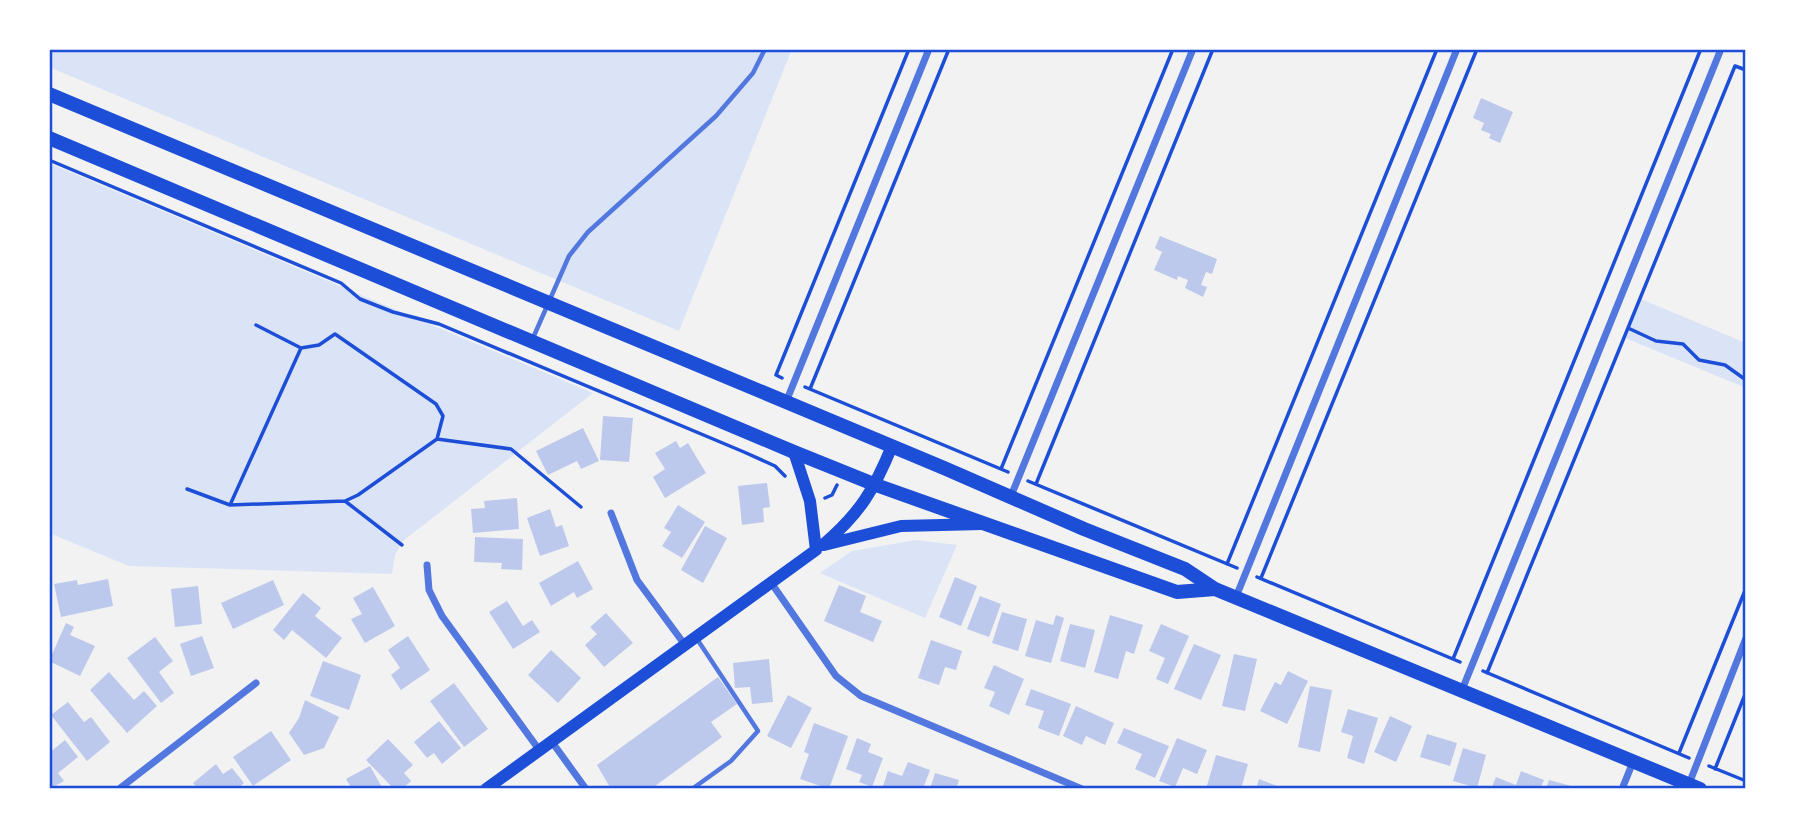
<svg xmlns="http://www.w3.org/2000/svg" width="1795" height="838" viewBox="0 0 1795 838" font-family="Cabin,sans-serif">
  <rect width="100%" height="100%" fill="#f2f2f2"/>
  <!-- green -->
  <path fill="#dbe4f7" d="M49 49H792L679 331 49 67Z
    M49 163 593 393 403 541 395 555 392 574 129 566 49 533Z
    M1641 299 1746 343V388L1625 338Z
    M916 540 957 545 925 618 820 573 852 551Z"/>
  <!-- building -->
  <path fill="#bdc9ec" d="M1481 98 1513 112 1500 143 1489 138 1491 134 1481 130 1484 123 1473 118Z
    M1160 236 1217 259 1212 274 1206 272 1201 285 1207 287 1203 297 1185 288 1188 280 1178 276 1177 280 1154 270 1162 252 1155 248Z
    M603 416 633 418 629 462 600 460Z
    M583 428 599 461 581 469 577 461 548 475 536 451Z
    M676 441 680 448 688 443 706 473 665 498 653 477 665 469 655 453Z
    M767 483 770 507 763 508 764 522 742 525 738 486Z
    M517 498 519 529 473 533 471 509 485 508 484 501Z
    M678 505 705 522 682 558 662 546 671 532 664 528Z
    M550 509 556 527 562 525 569 546 540 556 527 518Z
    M705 526 727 538 703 583 681 570Z
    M475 537 523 539 522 570 501 569 502 563 474 562Z
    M578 561 593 589 577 598 574 592 551 606 539 583Z
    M955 577 977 586 961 626 939 617Z
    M108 579 113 606 61 617 54 584 77 580 78 585Z
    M273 580 284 605 233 629 221 603Z
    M839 585 866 596 860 612 882 621 873 642 824 621Z
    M198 586 202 624 175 627 171 589Z
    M373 587 395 626 365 643 351 619 362 614 353 598Z
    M303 593 321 608 315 616 342 638 326 658 292 630 284 640 273 630Z
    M980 596 1001 604 989 637 967 629Z
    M507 601 523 626 532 620 540 632 513 649 489 612Z
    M1002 612 1027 619 1018 651 992 643Z
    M606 613 633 643 604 667 585 645 597 634 590 627Z
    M1056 615 1064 618 1051 663 1025 656 1036 620 1053 625Z
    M1110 615 1143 625 1134 654 1126 651 1118 679 1094 672Z
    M66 623 74 627 70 635 95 646 80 676 49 661Z
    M1070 624 1095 630 1085 668 1060 661Z
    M1161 624 1189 636 1168 684 1156 679 1165 658 1149 651Z
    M202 636 214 668 191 676 180 644Z
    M408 636 430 670 401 690 391 675 400 668 388 650Z
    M155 637 173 661 159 672 174 693 161 703 127 658Z
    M931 640 962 651 956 670 945 667 939 685 918 678Z
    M1194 644 1221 655 1201 700 1174 689Z
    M551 650 581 678 558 703 528 675Z
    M1234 654 1257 659 1245 711 1222 706Z
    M769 659 773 702 752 704 750 687 735 688 733 663Z
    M323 661 361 675 349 710 310 696Z
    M994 665 1024 679 1009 715 989 706 995 692 984 688Z
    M1288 671 1308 681 1287 724 1260 711 1275 682 1281 685Z
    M109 672 134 700 144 691 157 706 127 733 90 690Z
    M718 677 737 704 711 722 722 737 651 789H611L597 765Z
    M454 683 488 729 464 747 430 701Z
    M1310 686 1332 690 1320 752 1298 747Z
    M1031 689 1071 704 1059 736 1038 728 1044 711 1025 705Z
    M788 695 812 708 791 748 767 736Z
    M305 700 339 717 324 748 304 755 289 733 299 718Z
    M68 702 84 722 91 717 110 742 87 761 51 715Z
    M1076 706 1114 723 1105 745 1086 736 1082 745 1063 736Z
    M1348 709 1378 718 1364 764 1347 758 1353 736 1341 732Z
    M1390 716 1412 726 1396 762 1374 752Z
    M439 721 461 748 442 764 434 753 427 758 414 742Z
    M814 723 848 736 829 789 800 779 809 754 804 752Z
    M1124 728 1169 746 1155 778 1135 769 1142 754 1117 743Z
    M271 731 291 760 253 786 233 757Z
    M1427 734 1457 743 1450 766 1420 757Z
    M857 738 871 744 868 752 883 758 872 787 859 782 862 775 846 769Z
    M1177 738 1207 750 1197 774 1183 768 1175 787 1159 781Z
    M388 739 413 765 404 773 411 781 402 789H394L366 760Z
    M65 740 78 757 58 773 64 781 49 789V753Z
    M1463 748 1486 755 1477 788 1453 781Z
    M1216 755 1248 764 1241 789H1206Z
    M908 762 930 770 923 789H882L888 771 902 776Z
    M216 764 223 774 232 768 244 783 237 789H198L193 783Z
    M370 766 383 789H352L346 779Z
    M1521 771 1544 780 1540 789H1491L1496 777 1516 785Z
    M935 773 959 780 956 789H930Z
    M1259 779 1285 789H1256Z
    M1549 780 1579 788V789H1546Z"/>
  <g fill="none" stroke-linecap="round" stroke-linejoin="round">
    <!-- path -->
    <path stroke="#1d4ed8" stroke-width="3.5" d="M1735 66 1746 70
      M49 160 341 283 360 299 393 312 439 324 744 452 775 466 785 476
      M1628 328 1656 341 1683 344 1699 360 1725 365 1746 380
      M782 378 776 375 909 49
      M805 387 1008 472
      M810 389 949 49
      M437 439 511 449 581 507
      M1001 469 1173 49
      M1028 481 1237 568
      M1036 484 1213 49
      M187 489 230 505 345 501 358 495 437 439 443 416 436 404 335 334 319 345 301 348 256 325
      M825 498 832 495 837 485
      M345 501 402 545
      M230 505 301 348
      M1227 564 1437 49
      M1257 577 1460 662
      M1261 578 1477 49
      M1453 659 1700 51
      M1483 671 1689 758
      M1487 673 1735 66
      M1679 753 1746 588
      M1709 766 1746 781
      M1715 769 1746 692"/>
    <!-- service -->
    <path stroke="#5277de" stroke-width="4.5" d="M533 338 569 256 588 232 716 116 753 73 765 49
      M692 789 731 761 758 731 697 639"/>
    <!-- minor -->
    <path stroke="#5277de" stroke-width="7" d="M1745 49H1746
      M786 402 929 49
      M1011 496 1193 49
      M611 513 637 580 685 645
      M427 565 429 590 442 616 540 751
      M772 584 836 676 861 696 1082 789
      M1236 597 1457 49
      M1462 690 1721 49
      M552 742 586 789
      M1689 784 1746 638
      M119 789 256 683
      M1622 789 1633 762"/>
    <!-- secondary -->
    <path stroke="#1d4ed8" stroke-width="12" d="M824 544C860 513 874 490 892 446
      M824 545 901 526 982 524
      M486 789 816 550 810 501 794 452"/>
    <!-- trunk -->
    <path stroke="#1d4ed8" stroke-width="14" d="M49 94 944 468 1084 529 1185 569 1215 589 1700 789
      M49 138 794 452 876 485 1177 592 1215 589"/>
  </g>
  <!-- border -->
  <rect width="1795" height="838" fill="none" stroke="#ffffff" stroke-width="102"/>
  <rect x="51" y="51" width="1693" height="736" fill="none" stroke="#1d4ed8" stroke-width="2.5"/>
</svg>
